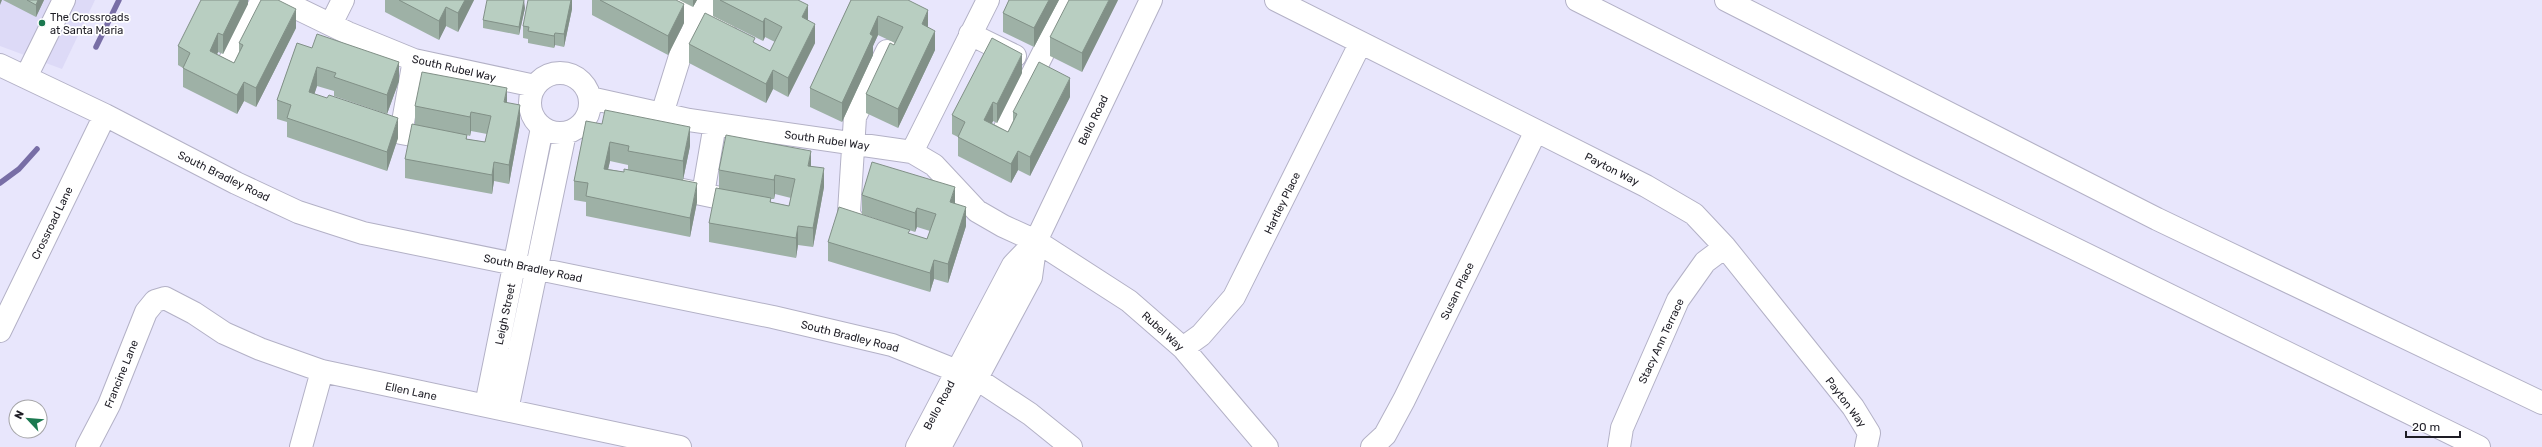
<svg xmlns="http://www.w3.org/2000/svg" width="2542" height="447" viewBox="0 0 2542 447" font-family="Rubik,sans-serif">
  <rect width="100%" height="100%" fill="#e8e6fc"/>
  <!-- built -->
  <path fill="#dddaf7" d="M0 0H95L62 69 0 46Z"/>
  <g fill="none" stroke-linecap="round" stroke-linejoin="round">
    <!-- stream -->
    <path stroke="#786ea6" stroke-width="5.5" d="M96 47 119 0
      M0 183 19 169 37 149"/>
    <defs>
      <path id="minor" d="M280 0 348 33 414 60 535 86
        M656 0 727 35
        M1276 0 1646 186 1694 214 1725 247 1853 407 1869 433 1866 447
        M331 24 343 0
        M970 34 1015 56
        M228 64 262 0
        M0 65 105 115 236 183 298 212 363 233 773 317 892 345 977 379 1030 414 1071 447
        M530 103a30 30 0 1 1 60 0a30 30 0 1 1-60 0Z
        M26 77 64 0
        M590 98 689 120 912 152 934 165 977 211 1003 226 1036 241 1129 301 1183 348 1267 447
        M662 114 681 53 709 0
        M370 122 401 133 439 140
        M401 133 414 60
        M1000 138 1070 0
        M912 152 988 0
        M668 187 744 203
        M703 194 715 124
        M870 228C860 225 852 224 849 212L855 117 887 51
        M0 331 105 115
        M1183 348 1201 335 1234 297 1360 44
        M486 405 542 128
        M507 410 565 133
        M87 447 109 405 146 312 155 301 165 298 194 313 224 333 260 349 322 371 680 447
        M301 447 322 371
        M917 447 1013 265 1036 241
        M940 447 1031 277 1036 241 1151 0
        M1372 447 1385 435 1404 400 1536 131
        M1619 447 1622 428 1678 300 1705 262 1725 247"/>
      <path id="highway" d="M1577 0 1908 167 2479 447
        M1726 0 2157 219 2542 403"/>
    </defs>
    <!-- minor casing -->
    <use href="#minor" stroke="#b3b1c6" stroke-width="24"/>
    <!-- highway casing -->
    <use href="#highway" stroke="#b3b1c6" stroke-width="24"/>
    <!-- minor -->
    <use href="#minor" stroke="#fff" stroke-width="22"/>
    <!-- highway -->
    <use href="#highway" stroke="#fff" stroke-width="22"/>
  </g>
  <!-- wall -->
  <path fill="#9eb1a6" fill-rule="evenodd" d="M3 0H44L36 17Z
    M248 0V4L223 54 218 52 217 54 234 63 239 52V43L296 28 256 107 244 101 237 114 183 87V68L178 65V46Z
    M385 0H474L458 32 446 26 439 40 385 12Z
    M572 0V9L564 47 555 45 554 48 528 43V39L523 38V26Z
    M592 0H676L684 23 668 55 592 15Z
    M679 0H697L693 7Z
    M713 0H798L808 20 815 43 788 97 773 89 766 103 689 63V44H755L770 51 775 42 765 37 763 41 713 16Z
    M851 0 928 28 935 50 898 128 866 113V94L895 43 878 35 873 46V55L842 122 810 107V88Z
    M1009 0H1059L1034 47 1003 32V13Z
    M1118 0 1082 72 1050 56V37Z
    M525 8 519 35 483 28V20Z
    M297 43 399 81 387 114 334 96V91L317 86 314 94 398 138 387 171 287 137V122L277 119V100Z
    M1022 73 997 123 993 121 992 123 1008 132 1013 121V112L1070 97 1030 176 1018 170 1011 183 958 156V137L952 134V115Z
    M507 103 520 124 509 184 494 181 492 194 405 178V159L415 125V106ZM471 131 487 134 485 142 467 139V135L470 136Z
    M586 121 690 146 683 180 697 202 690 237 586 216V202L574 200V181ZM610 161 628 165V169L624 172 608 169Z
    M811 166 824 187 813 247 798 245 796 258 709 242V223L719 188V170ZM775 194 791 198 789 206 771 202V199H774Z
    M862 195 955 203 966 226 948 283 934 279 930 292 828 261V242L910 234 927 239 930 231 917 227 915 232 862 214Z"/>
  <!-- shaded-wall -->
  <path fill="#819087" d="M0 0H2L0 5Z
    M38 0H44L36 17V5Z
    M240 0H248V4L223 54V35Z
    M465 0H474L458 32V13Z
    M524 0 525 8 519 35V27Z
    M571 0H572V9L564 47V34Z
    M693 0H697L693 7Z
    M1049 0H1059L1034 47V28Z
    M1109 0H1118L1082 72V53Z
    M684 4V23L668 55V36Z
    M808 5V24L802 17Z
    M446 7V26L439 40V21Z
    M296 9V28L256 107V88Z
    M928 10V29L922 24Z
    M878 16V35L873 46V55L842 122V103L870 34Z
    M765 18V37L763 41V22Z
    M815 24V43L788 97V78Z
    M935 31V50L898 128V109Z
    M218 33V52L210 70V51Z
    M555 33V45L554 48V36Z
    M1022 54V73L997 123V104Z
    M399 62V81L387 114V95Z
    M317 67V86L309 111V92Z
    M773 70V89L766 103V84Z
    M1070 78V97L1030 176V157Z
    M244 82V101L237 114V95Z
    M507 88V107L504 102Z
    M993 102V121L984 139V120Z
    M520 105V124L509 184V165Z
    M471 112V131L470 136V117Z
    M398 118V138L387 171V152Z
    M690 127V146L683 180V161Z
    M610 142V161L604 188V169Z
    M811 151V170L808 166Z
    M1018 151V170L1011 183V164Z
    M494 162V181L492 194V175Z
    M824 168V187L813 247V228Z
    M775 175V194L774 199V180Z
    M697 183V202L690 237V218Z
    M955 187V206L950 202Z
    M966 207V226L948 283V264Z
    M917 208V227L915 232V213Z
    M798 226V245L796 258V238Z
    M934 260V279L930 292V273Z"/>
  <!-- building -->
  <path fill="#b8cec1" stroke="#819087" d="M27 0H38L36 5Z
    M201 0H240L223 35 218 33 210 51 234 63 243 45 239 43 261 0H278L296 9 256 88 244 82 237 95 183 68 190 53 178 46Z
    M399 0H465L458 13 446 7 439 21Z
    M487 0H524L519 27 483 20Z
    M528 0H571L564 34 555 33 554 36 528 31 529 27 523 26Z
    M600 0H676L684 4 668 36Z
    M720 0H798L808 5 802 17 815 24 788 78 773 70 766 84 689 44 705 13 755 38 753 42 770 51 782 27 765 18 763 22Z
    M851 0H908L928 10 922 24 935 31 898 109 866 94 890 43 894 45 903 27 878 16 870 34 873 36 842 103 810 88Z
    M1009 0H1049L1034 28 1003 13Z
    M1069 0H1109L1082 53 1050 37Z
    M317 34 399 62 387 95 334 77 336 73 317 67 309 92 327 98 329 95 398 118 387 152 287 118 291 105 277 100 297 43 312 48Z
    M992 38 1022 54 997 104 993 102 984 120 1008 132 1017 114 1013 112 1039 62 1070 78 1030 157 1018 151 1011 164 958 137 965 122 952 115Z
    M422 72 507 88 504 102 520 105 509 165 494 162 492 175 405 159 412 124 467 135 466 139 485 142 491 116 471 112 470 117 415 106Z
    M605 110 690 127 683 161 628 151 629 146 610 142 604 169 624 172V169L697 183 690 218 586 196 588 183 574 181 586 121 602 124Z
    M726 135 811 151 808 166 824 168 813 228 798 226 796 238 709 223 716 188 771 198 770 202 789 206 795 179 775 175 774 180 719 170Z
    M872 162 955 187 950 202 966 207 948 264 934 260 930 273 828 242 839 207 910 230 908 233 927 239 936 214 917 208 915 213 862 195Z"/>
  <!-- markers -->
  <circle fill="#1b7950" stroke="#fff" stroke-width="1.5" cx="42" cy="23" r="4"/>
  <g text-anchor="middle" stroke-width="3.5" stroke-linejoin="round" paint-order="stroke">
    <!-- poi labels -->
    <g font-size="11" fill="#1e1d25" stroke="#fff" text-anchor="start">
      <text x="50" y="21">The Crossroads<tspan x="50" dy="13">at Santa Maria</tspan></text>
    </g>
    <!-- street labels -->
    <g font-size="11" fill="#1e1d25" stroke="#fff">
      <text transform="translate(454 68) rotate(13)" y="4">South Rubel Way</text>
      <text transform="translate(1093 120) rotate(-64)" y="4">Bello Road</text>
      <text transform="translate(827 140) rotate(8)" y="4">South Rubel Way</text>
      <text transform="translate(1612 169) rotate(27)" y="4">Payton Way</text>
      <text transform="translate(224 176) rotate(26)" y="4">South Bradley Road</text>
      <text transform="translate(1282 203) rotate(-64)" y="4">Hartley Place</text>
      <text transform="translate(52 223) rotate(-64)" y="4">Crossroad Lane</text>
      <text transform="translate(533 268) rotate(12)" y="4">South Bradley Road</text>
      <text transform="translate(1457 291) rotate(-64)" y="4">Susan Place</text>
      <text transform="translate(505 314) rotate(-78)" y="4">Leigh Street</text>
      <text transform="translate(1163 331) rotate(42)" y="4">Rubel Way</text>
      <text transform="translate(850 336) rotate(14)" y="4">South Bradley Road</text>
      <text transform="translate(1661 341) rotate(-65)" y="4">Stacy Ann Terrace</text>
      <text transform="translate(121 374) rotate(-68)" y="4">Francine Lane</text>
      <text transform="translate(411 391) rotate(12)" y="4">Ellen Lane</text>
      <text transform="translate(1846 402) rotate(53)" y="4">Payton Way</text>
      <text transform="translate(939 405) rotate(-62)" y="4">Bello Road</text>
    </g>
  </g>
  <!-- north arrow -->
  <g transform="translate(28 419) rotate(296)"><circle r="19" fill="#ffffff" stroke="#a5a5a8"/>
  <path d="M0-3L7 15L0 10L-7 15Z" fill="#1b7950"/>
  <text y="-6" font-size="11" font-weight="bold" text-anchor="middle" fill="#1e1d25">N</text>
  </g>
  <!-- scale -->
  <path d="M2406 431v6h54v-6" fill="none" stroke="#1e1d25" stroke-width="2"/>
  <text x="2412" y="431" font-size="12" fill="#1e1d25" stroke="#ffffff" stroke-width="3" paint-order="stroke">20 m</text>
</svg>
